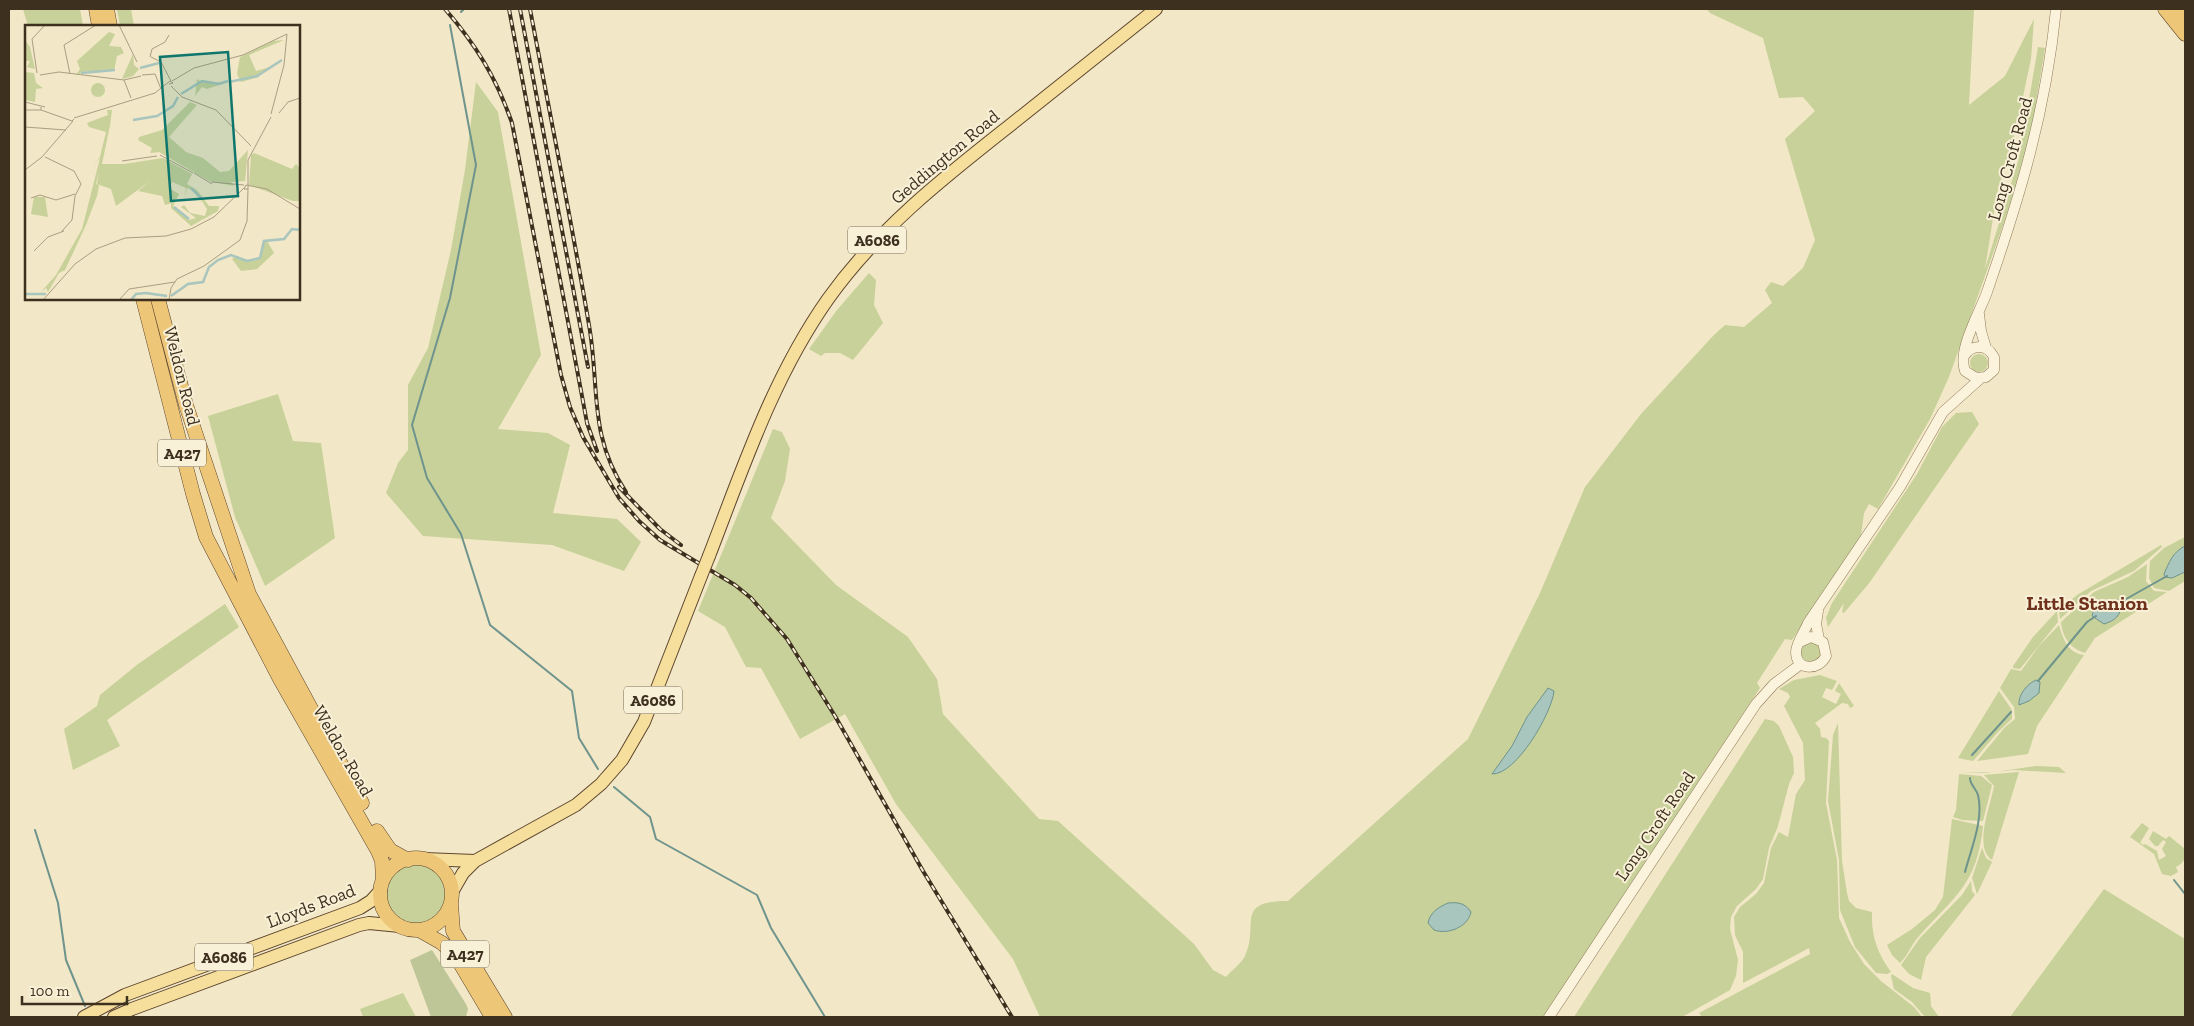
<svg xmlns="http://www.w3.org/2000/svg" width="2194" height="1026" viewBox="0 0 2194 1026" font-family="'Zilla Slab',serif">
  <rect width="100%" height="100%" fill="#f2e7c6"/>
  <!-- green -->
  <path fill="#c7d199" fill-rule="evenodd" d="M23 9H80L83 26H28Z
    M117 9H131L134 26H120Z
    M1707 9H1974L1969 105 2005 76 2034 19 2031 59 2016 129 1997 193 1985 269 2019 158 2038 47 2045 48 2027 158 1949 377 1930 419 1878 509 1869 504 1864 513 1861 535 1792 640 1785 639 1757 683 1760 688 1543 1017H1040L1013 959 896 804 845 714 800 739 761 668 746 667 725 627 698 611 773 429 782 432 790 449 785 481 771 518 836 585 908 637 937 679 943 714 1039 819 1058 821 1194 944 1213 970 1226 977C1231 971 1241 964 1245 956 1260 925 1233 901 1288 901L1468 739 1540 593 1585 487 1641 414 1713 336 1725 325 1744 327 1772 303 1765 290 1771 282 1783 286 1803 268 1815 240 1785 139 1815 111 1803 97 1779 98 1763 38 1710 13Z
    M476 82 498 112 541 355 498 429 548 433 570 445 553 513 617 519 641 542 624 571 552 545 423 536 386 493 398 463 408 450V385L428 348 451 250 465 170Z
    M869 273 876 280 874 305 883 323 853 360 840 353H825L821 356 809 349 837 310Z
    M1970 363a9 9 0 1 1 18 0a9 9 0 1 1-18 0Z
    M278 394 293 441 321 443 335 538 265 586 235 517 208 416Z
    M1972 412 1979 424 1870 582 1844 613 1842 612 1844 603 1828 627 1826 618 1832 603 1917 474 1942 427 1956 413Z
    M2185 537V546C2173 552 2169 562 2164 574L2180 575 2185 572V581L2169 591 2154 588 2149 578 2150 561 2164 548Z
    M2161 545 2162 547 2134 571 2091 591 2060 619 2059 610 2077 595Z
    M2147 564 2146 581 2154 591 2167 592 2095 638 2085 653C2070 649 2062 636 2061 622L2094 592 2128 577ZM2102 601 2116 602 2098 620 2092 616C2092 609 2096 605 2102 601Z
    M225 604 239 627 107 720 120 746 73 770 64 729 97 706 100 695 138 664Z
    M2057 611 2058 622 2020 669 2013 668V666L2033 637Z
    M2059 625C2063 638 2067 653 2084 655L2037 726 2028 754 1977 761 2005 727 2015 719 2014 707 2000 688 2011 669 2021 671 2039 646Z
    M1801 652a10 10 0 1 1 20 0a10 10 0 1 1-20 0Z
    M1820 675 1837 681 1832 690 1826 688 1822 697 1836 704 1841 694 1835 691 1839 683 1854 706 1850 708 1848 704 1842 703 1815 723 1820 729 1821 737 1826 738 1829 741 1826 803 1837 860 1839 918 1850 942 1864 964 1881 981 1914 1007 1922 1017H1702L1699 1013 1810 954 1809 948 1743 983V952L1735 935 1734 917 1740 907 1756 894 1764 883 1771 848 1779 832 1788 837 1796 794 1805 780 1803 743 1784 706 1790 697 1788 693 1779 689 1794 680Z
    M1999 691 2012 710V719C1997 731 1986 747 1973 761L1958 758Z
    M1765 719 1774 721 1779 726 1793 757 1794 773 1789 784 1778 826 1769 848 1763 879 1756 889 1737 906 1731 917 1730 929 1738 960 1736 976 1730 990 1682 1017H1574Z
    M1838 723 1842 861 1847 893 1849 901 1856 908 1872 912C1871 935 1877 953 1891 972L1887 974 1876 973 1855 947 1840 910 1839 860 1828 801 1833 735Z
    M2036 766 2059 767 2066 773 2013 770 1985 773H1959L1995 772Z
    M2019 772 1992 860C1973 847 1991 805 1994 786L1984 775Z
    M1959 774 1981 776 1992 785 1983 821 1962 820 1953 817 1956 810Z
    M1952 819 1983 826C1977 884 1956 895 1920 935 1912 943 1908 955 1900 963L1892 955 1887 945 1912 929 1935 910 1943 897Z
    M2142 823 2149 828 2140 843 2144 845 2145 844 2157 851 2159 860 2166 856 2162 849 2166 842 2163 840 2158 846H2155L2149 839 2153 831 2166 839 2169 836 2185 849C2185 859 2185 862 2176 867L2178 872 2171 876 2162 874 2154 854 2130 837Z
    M1982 848 1986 858 1992 862 1977 894 1972 878Z
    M386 895a30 30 0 1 1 60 0a30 30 0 1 1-60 0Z
    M1971 881 1972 891 1975 895 1926 957 1921 980 1909 974 1901 965 1920 938 1962 895Z
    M2104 889 2185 939V1017H2010Z
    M1892 974 1913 988 1930 993 1931 1006 1939 1017H1925L1912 1002 1894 989 1891 976Z
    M403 993 416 1017H363L360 1009Z"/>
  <!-- cemetery -->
  <path fill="#bec698" d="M432 950 466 1004 468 1009 466 1017H431L410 960Z"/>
  <!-- water -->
  <path fill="#a8c5be" stroke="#6e948d" d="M2185 546V572L2172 578 2165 577 2164 574C2169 562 2173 552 2185 546Z
    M2119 600 2122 604C2120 616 2116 620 2104 624L2092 616 2094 608 2102 601Z
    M2036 680 2040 682 2039 693 2029 701 2019 705C2018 695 2027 684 2036 680Z
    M1548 688 1554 691C1552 713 1516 775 1492 774L1512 746 1527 717Z
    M1448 903C1458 902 1465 903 1471 912 1468 927 1448 935 1434 930L1428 923C1430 912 1439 907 1448 903Z"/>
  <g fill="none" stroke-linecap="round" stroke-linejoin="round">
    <!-- stream -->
    <path stroke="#6e948d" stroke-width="2" d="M461 12 464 9
      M450 25 476 165 450 298 412 425 427 478 461 534 490 625 572 691 579 738 598 769
      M2119 603 2167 576
      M2038 681 2087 622 2096 616
      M1972 755 2011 712
      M614 787 650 817 656 839 757 895 771 928 825 1017
      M35 830 58 903 66 960 85 1006
      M1965 872C1971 849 1984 819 1978 795 1976 788 1970 785 1970 778
      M2174 880 2185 894"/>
    <defs>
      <path id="tertiary" d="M1979 314 1981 331 1986 348
        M1964 356C1972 344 1987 344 1994 357V370L1986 377 1976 378 1965 371C1957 350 1980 312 1987 292 2020 196 2046 111 2056 9
        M1818 611 1816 624 1819 639
        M1800 642 1811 637 1823 642 1826 656C1819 671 1796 671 1796 652 1796 643 1805 631 1808 623L1900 487 1943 412 1981 378
        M1549 1017 1756 704 1774 684 1801 664"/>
      <path id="primary" d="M709 556C743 468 773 377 828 299 877 230 942 179 1008 127 1058 87 1107 48 1156 9
        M424 859 475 861
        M452 892 463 873 475 861 576 805 601 784 622 760 644 722 701 576
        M84 1017 125 995 360 908 371 901 381 890
        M114 1017 132 1009 359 925 369 923 400 926"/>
      <path id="trunk" d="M96 9 99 26
        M107 9 110 26
        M2165 9 2185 34
        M2179 9 2185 17
        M143 299 193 494 206 537 280 679 378 851 382 861 383 880
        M158 299 186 405 249 594 362 803
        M377 831 390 850 408 860
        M380 894a36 36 0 1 1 72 0a36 36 0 1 1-72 0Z
        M451 904 453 931 505 1017
        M419 930 442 943 457 958 492 1017"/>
    </defs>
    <!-- tertiary casing -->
    <use href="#tertiary" stroke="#8f795a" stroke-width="11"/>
    <!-- primary casing -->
    <use href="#primary" stroke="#5d462e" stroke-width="14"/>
    <!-- trunk casing -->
    <use href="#trunk" stroke="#5d462e" stroke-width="15"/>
    <!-- tertiary -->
    <use href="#tertiary" stroke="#fbf3db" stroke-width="10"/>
    <!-- primary -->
    <use href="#primary" stroke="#f6df9d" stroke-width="12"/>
    <!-- trunk -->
    <use href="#trunk" stroke="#eec678" stroke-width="14"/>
    <defs>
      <path id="rail" d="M445 9C476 45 496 77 512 123L561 375 570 407 583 437 619 498 639 521 660 540 735 585 751 598 787 639 835 716 923 871 1012 1017
        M509 9 582 396 587 423 597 451
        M520 9 588 367
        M530 9C550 114 571 219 589 325 600 387 588 435 626 492
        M619 487 660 529 681 545"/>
    </defs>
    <!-- rail casing -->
    <use href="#rail" stroke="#3e301f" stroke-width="4"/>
    <!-- rail -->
    <use href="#rail" stroke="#f8f0d7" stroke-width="2" stroke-dasharray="5.5" stroke-linecap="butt"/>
    <defs>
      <path id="primary-bridge" d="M701 576 709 556"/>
    </defs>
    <!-- primary-bridge casing -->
    <use href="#primary-bridge" stroke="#5d462e" stroke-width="14" stroke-linecap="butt"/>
    <!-- primary-bridge -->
    <use href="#primary-bridge" stroke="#f6df9d" stroke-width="12"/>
  </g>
  <g text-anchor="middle" stroke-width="4" stroke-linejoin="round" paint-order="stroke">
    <!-- shield labels -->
    <g fill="#f8f0d7" stroke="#766a56" stroke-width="1">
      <rect x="848" y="226.5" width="58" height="27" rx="4"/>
      <rect x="158" y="439.5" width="48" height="27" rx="4"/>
      <rect x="624" y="686.5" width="58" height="27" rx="4"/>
      <rect x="441" y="940.5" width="48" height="27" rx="4"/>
      <rect x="195" y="943.5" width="58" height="27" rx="4"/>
    </g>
    <g font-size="16" font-weight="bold" fill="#3e301f">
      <text x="877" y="246">A6086</text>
      <text x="182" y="459">A427</text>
      <text x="653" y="706">A6086</text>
      <text x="465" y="960">A427</text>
      <text x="224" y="963">A6086</text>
    </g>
    <!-- street labels -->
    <g font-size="18" fill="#3e301f" stroke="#f8f0d7">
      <text transform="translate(945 157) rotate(-40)" y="6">Geddington Road</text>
      <text transform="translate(2010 159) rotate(-75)" y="6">Long Croft Road</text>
      <text transform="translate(182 376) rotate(76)" y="6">Weldon Road</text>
      <text transform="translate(343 751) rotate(60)" y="6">Weldon Road</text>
      <text transform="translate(1655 826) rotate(-56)" y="6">Long Croft Road</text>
      <text transform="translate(311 906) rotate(-21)" y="6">Lloyds Road</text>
    </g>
    <!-- quarter labels -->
    <g font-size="20" font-weight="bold" fill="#6e311b" stroke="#f8f0d7">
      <text x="2087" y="610">Little Stanion</text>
    </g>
  </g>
  <!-- overview -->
  <g transform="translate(25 25)">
    <rect width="275" height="275" fill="#f2e7c6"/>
    <path d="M84 7 90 9 84 21 96 22 99 28 92 31 89 46H61L51 50 55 44 52 36ZM0 15 5 22 10 44 2 42 5 36H0ZM259 15 224 30 231 46 245 42 233 49 234 52 216 57 212 49 215 32 248 16ZM108 29 109 40 114 44 108 51 97 54ZM0 47 9 48 11 58 18 63 11 64 10 77 0 75ZM172 54 175 56 200 58 182 64 177 62 170 71ZM66 65a7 7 0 1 1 14 0a7 7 0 1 1-14 0ZM165 77 172 80 144 112 161 127 178 133 195 147 204 146 223 125 220 156 206 157 209 161 184 156 134 127 125 128 127 123 113 115 114 112 137 105ZM82 85H87L85 100 87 91 77 139H99L138 133 167 149 162 159 172 165 184 181H194L193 186 166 201 146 183V178L140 180 137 171 113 166 125 156 91 181 86 164 72 159 74 146 71 159 74 160 72 171 61 200 40 245 34 248 23 267 21 263 16 267 31 250 57 204 75 133 69 139 75 132 81 107 64 102 62 98 83 90ZM147 157 161 163 160 172 162 163 171 167 177 175 174 178 177 176 182 184 180 191 165 188 159 180 156 182 171 193 164 195 148 181 154 169 144 163ZM229 128 267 144 271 139 275 143V176H268L224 160 226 130ZM9 172H20L23 192 6 189ZM242 216 249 228 232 244 216 246 207 234 212 231 222 237 235 234 238 219Z" fill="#c7d199" fill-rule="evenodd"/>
    <path fill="none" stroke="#a8c5be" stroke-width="2.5" d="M115 43 134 38M56 48 90 45M204 57 232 51 257 35M156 69 177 56 194 59 203 56M108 95 132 91 148 81 153 72M166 163 177 174M149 182 164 194M0 269H21M146 271 163 259 178 257 184 242 193 235 206 230 222 236 235 233 239 216 259 214 267 204 275 205M106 275 111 269 121 268 142 271"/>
    <path fill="none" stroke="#aa9e83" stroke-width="1" d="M94 0 112 37M125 32 127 24 140 17 144 10M126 32 136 37 146 56M12 48 7 14 20 0M45 49 39 20 71 0M15 50 34 47 99 55M117 50 130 49 136 64M147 56 169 43 218 30 262 9 259 40 246 89M146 61 157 72 191 85 226 121M106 73 99 55 116 51M0 77 20 82M16 82V85L47 96 49 94M0 85H16M254 88 263 77 275 73M49 93 130 68 145 56 148 58 144 59M0 102 41 105M135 130 168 148M20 132 49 146 56 159 50 171 47 195 37 206M97 136 132 131M0 145 17 132 48 96M169 148 187 159M186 157 219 160M223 160V164H219L221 160 242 164 275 184M223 160V135L246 92M6 173 15 170 31 175 50 169M9 226 23 212 39 206M18 275 50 239 71 224 100 213 141 211 166 204 189 192 219 163M94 275 104 264 150 257M144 275 146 263 152 254 179 241 215 215 222 196 223 164"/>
    <path fill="#0f766e" fill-opacity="0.15" stroke="#0f766e" stroke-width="2.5" d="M203 27 213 171 146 176 135 32Z"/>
    <rect width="275" height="275" fill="none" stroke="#3e301f" stroke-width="2.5"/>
  </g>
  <!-- border -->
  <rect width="2194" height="1026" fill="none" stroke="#3e301f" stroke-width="20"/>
  <!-- scale -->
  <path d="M22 996v8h105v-8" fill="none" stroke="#3e301f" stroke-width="2.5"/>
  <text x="30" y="996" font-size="15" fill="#3e301f" stroke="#f8f0d7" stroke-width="4" paint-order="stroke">100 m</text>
</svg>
